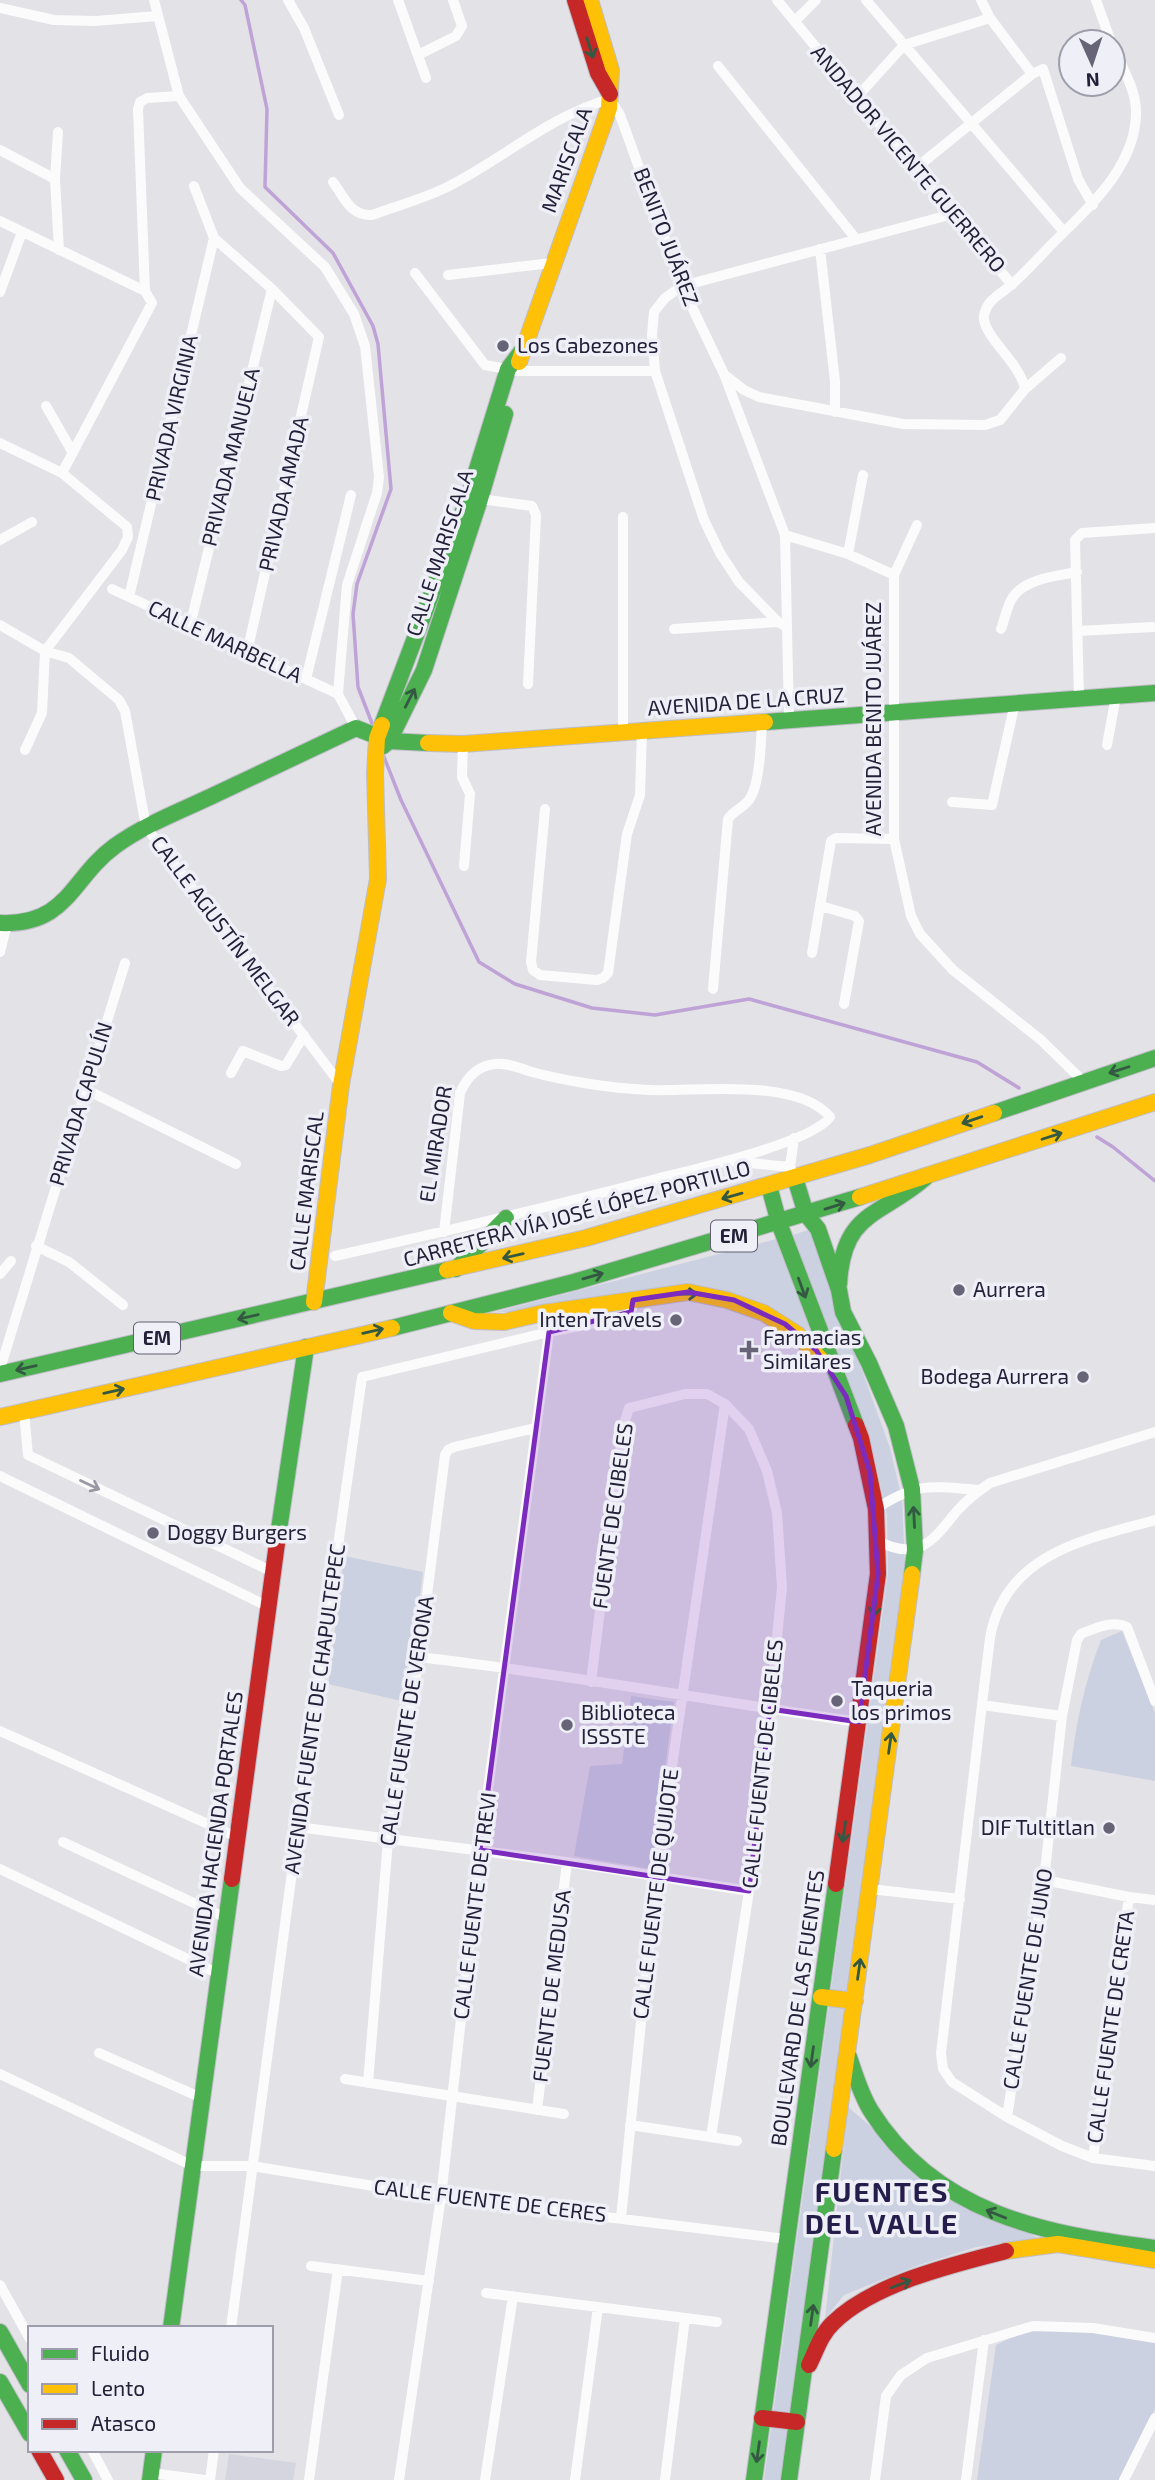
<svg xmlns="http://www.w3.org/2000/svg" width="1155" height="2480" viewBox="0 0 1155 2480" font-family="'Exo 2',sans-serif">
  <rect width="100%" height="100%" fill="#e2e2e7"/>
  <!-- built -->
  <path fill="#d4d5df" d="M229 2454 296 2463 293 2480H225Z"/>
  <!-- green -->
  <path fill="#cbd1e0" d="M811 1229 890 1448 902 1499 905 1566 782 2480H764L888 1573 887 1515 874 1456 793 1235Z
    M776 1239 813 1337 788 1322 712 1290 522 1312H496Z
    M344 1556 423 1572 406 1702 328 1684Z
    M1122 1631 1155 1713V1781L1071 1766C1077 1719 1084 1685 1101 1640Z
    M631 1696 674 1702 651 1869 574 1856 590 1766 622 1764Z
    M848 2107 950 2194 1038 2238 976 2247 916 2266 844 2295 825 2319Z
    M1033 2327 1094 2332 1155 2341V2409L1120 2480H977L996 2345Z"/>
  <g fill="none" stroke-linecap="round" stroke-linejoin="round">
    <!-- stream -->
    <path stroke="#bfa2d6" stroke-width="3.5" d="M241 0 245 5 267 109 265 187 333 253 373 326 378 344 391 489 357 584 353 614 358 687 373 726
      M382 752 401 800 479 962 515 984 592 1008 655 1015 749 999 977 1062 1019 1088
      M1097 1137 1113 1147 1155 1181"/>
    <defs>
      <path id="fast" d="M765 722 1155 693
        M382 725 468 498 508 369 521 352
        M383 746 389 741 424 670 480 499 505 414
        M0 923C68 926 71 878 115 846 144 825 178 812 210 797 259 774 307 751 356 728L389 741 428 743
        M994 1113 1155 1058
        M795 1178 806 1214 818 1229 839 1290 843 1312 869 1363 896 1426 912 1489 915 1550 912 1574
        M769 1186 779 1223 856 1425
        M456 1269 506 1218
        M839 1284C843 1211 880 1217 925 1178
        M392 1328 574 1282 860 1197
        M0 1374 447 1270
        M277 1543 306 1347
        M849 2057C855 2075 861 2095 871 2111 936 2214 1044 2234 1155 2248
        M171 2328 232 1879
        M0 2332 30 2385
        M0 2382 30 2434
        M67 2450 84 2480
        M150 2480 154 2450
        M754 2480 836 1884
        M789 2480 834 2149"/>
      <path id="slow" d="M519 362 609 108 611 70 590 0
        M428 743 463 744 765 722
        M860 1197 1155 1102
        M447 1270 586 1238 870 1155 994 1113
        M314 1302 341 1085 378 879 375 773 377 738 382 725
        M451 1313 474 1321 504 1322 543 1313 688 1292 727 1300 764 1313 797 1334 824 1363
        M0 1417 392 1328
        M821 1997 855 2001
        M834 2149 912 1574
        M1006 2251 1058 2244 1155 2260"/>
      <path id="jam" d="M575 0 598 73 610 94
        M232 1879 277 1543
        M836 1884 878 1574 876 1509 861 1438 856 1425
        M809 2365C816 2351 821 2334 833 2323 872 2284 954 2264 1006 2251
        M762 2418 797 2422
        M39 2450 56 2480"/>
    </defs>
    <!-- fast casing -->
    <use href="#fast" stroke="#bfbdc7" stroke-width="18"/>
    <!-- slow casing -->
    <use href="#slow" stroke="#bfbdc7" stroke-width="18"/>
    <!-- jam casing -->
    <use href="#jam" stroke="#bfbdc7" stroke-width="18"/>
    <!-- street -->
    <path stroke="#fbfbfb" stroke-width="10" d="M154 0 179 96 240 188 325 267 354 314 365 346 379 477 377 493 347 585 338 694 356 728
      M288 0 304 28 339 115
      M398 0 426 78
      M777 0 1012 285
      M866 0 1064 232
      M981 0 990 18 1032 74
      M1096 0 1111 42
      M0 8 54 20 95 21 158 16
      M795 21 816 0
      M418 55 456 36 462 26 453 0
      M718 66 856 239
      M857 97 904 45 990 18
      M58 132 55 179 59 250
      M0 150 55 179
      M916 168 1032 74 1043 69 1078 179 1093 205
      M333 182C345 198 350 216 372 215 398 205 428 198 453 184 505 157 552 115 610 99L620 115 682 286 724 374 785 535 789 720
      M0 221 145 291 152 303 62 473
      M214 238 272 289 319 337 247 652
      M820 249 835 381V412
      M415 273 485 365 518 371H655
      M448 275 552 263
      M145 291 138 109 140 102 147 98 179 96
      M0 292 22 232
      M726 376 744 390 759 397 903 424 985 425 1000 420 1025 389 1061 358
      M1025 389C1020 362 982 336 984 316 986 300 1001 294 1011 285 1026 272 1039 257 1053 243 1088 208 1137 166 1136 111 1136 89 1121 66 1113 46
      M46 406 73 453
      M0 443 62 473 127 527 128 537 122 550 45 651
      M480 499 532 506 536 515 528 684
      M623 517V733
      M917 525 894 575V839L911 916 920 934 953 970 1041 1040 1083 1081
      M785 535 848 554 894 575
      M0 540 32 522
      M848 554 863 475
      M112 589 338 694
      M129 597 214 238 194 186
      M0 625 45 651 69 658 119 700 125 711 146 827 341 1085
      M190 626 272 289
      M787 627 778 622 739 582 720 553 704 520 655 371 652 334 654 312 665 298 682 286 953 214
      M674 629 778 622
      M1001 629C1005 619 1007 605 1013 597 1026 578 1057 576 1077 572
      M1078 631 1153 627
      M306 679 351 495
      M1079 698 1075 540 1082 533 1155 528
      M463 744 462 777 470 794 464 866
      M1107 745 1116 696
      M25 750 42 713 45 651
      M952 802 992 805 1015 703
      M545 809 531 962 533 970 540 975 597 980 603 978 608 973 627 834 640 795 642 731
      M821 906 855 916 859 921 844 1004
      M0 952 7 924
      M812 953 831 841 836 838 894 839
      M713 989 728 819C733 811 743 808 749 800 760 785 761 742 762 722
      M231 1073 243 1051 281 1066 286 1065 304 1035
      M87 1090 236 1164
      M731 1161 790 1167
      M793 1173 790 1167 794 1138
      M36 1246 69 1262 123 1305
      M335 1256C443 1232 549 1207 656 1179 691 1170 812 1143 830 1117 797 1077 697 1092 649 1090 629 1089 609 1087 590 1084 571 1081 550 1077 532 1072 520 1069 508 1062 495 1064 477 1066 467 1077 460 1093L444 1232
      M0 1274 11 1261
      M0 1369 125 963
      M24 1412 28 1455 273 1572
      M0 1476 269 1607
      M876 1509C916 1482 932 1486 978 1490
      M1155 1520C1091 1538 1014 1551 993 1625 989 1637 989 1650 987 1662L941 2053 943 2069 952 2082 1007 2117 1062 2146 1093 2158 1155 2166
      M878 1541C918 1562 933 1541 956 1512 966 1501 978 1491 990 1483L1155 1432
      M419 1657C566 1674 712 1701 859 1722
      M591 1682 623 1427 629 1408 685 1394H707L725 1404 749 1429 767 1471 777 1513 782 1587 770 1709 749 1891 711 2137
      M982 1705 1062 1716
      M0 1731 237 1837
      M298 1827 567 1862 749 1891
      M63 1842 226 1918
      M0 1869 219 1974
      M1044 1880 1129 1897 1155 1900
      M870 1889 960 1899
      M99 2053 202 2098
      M0 2074 193 2166H252L441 2197 787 2239
      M345 2079 564 2114
      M368 2083 388 1840 419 1657 445 1455 448 1450 454 1447 535 1428
      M537 2110 567 1862
      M1007 2117 1044 1880 1062 1716 1077 1640 1081 1634C1096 1628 1112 1620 1127 1627L1155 1701
      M630 2125 737 2141
      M1093 2158 1129 1897
      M621 2218 656 1876 725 1404
      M311 2266 429 2281
      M0 2285 30 2339
      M486 2293 717 2322
      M231 2328 298 1827 362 1377 549 1332 625 1317 632 1310 633 1300
      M92 2450 108 2480
      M151 2473 205 2480
      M210 2480 214 2450
      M309 2480 338 2269
      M399 2480 441 2197 480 1850 549 1332
      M485 2480 513 2296
      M575 2480 598 2307
      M665 2480 685 2318
      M875 2480 886 2396 901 2375 927 2358 1033 2326 1093 2328 1155 2338
      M966 2480 984 2340
      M1124 2480 1155 2418"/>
    <!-- fast -->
    <use href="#fast" stroke="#4caf50" stroke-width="16"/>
    <!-- slow -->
    <use href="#slow" stroke="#ffc107" stroke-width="16"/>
    <!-- jam -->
    <use href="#jam" stroke="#c62828" stroke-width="16"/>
  </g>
  <!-- one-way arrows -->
  <defs><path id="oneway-shaft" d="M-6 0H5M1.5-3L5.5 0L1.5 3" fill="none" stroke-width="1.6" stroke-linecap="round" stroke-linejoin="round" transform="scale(1.75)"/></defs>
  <g stroke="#345942">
    <use href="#oneway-shaft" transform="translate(590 48) rotate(73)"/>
    <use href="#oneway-shaft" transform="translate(410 698) rotate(-63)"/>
    <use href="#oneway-shaft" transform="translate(1119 1070) rotate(162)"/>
    <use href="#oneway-shaft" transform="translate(972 1120) rotate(161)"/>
    <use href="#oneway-shaft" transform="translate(1052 1136) rotate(-18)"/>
    <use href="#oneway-shaft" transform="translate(732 1196) rotate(164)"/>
    <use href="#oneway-shaft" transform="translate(835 1206) rotate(-17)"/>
    <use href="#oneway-shaft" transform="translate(513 1256) rotate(167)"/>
    <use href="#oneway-shaft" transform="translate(593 1276) rotate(-16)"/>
    <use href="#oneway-shaft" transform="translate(802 1288) rotate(70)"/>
    <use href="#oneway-shaft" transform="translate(687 1294) rotate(-1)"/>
    <use href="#oneway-shaft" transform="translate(248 1317) rotate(167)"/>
    <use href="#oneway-shaft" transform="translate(373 1331) rotate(-13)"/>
    <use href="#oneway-shaft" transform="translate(26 1368) rotate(167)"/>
    <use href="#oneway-shaft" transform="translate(114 1391) rotate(-13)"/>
    <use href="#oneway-shaft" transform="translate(914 1517) rotate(-93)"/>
    <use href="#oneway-shaft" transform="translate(875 1606) rotate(97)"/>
    <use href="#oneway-shaft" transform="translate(890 1743) rotate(-82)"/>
    <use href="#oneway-shaft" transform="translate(844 1832) rotate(98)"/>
    <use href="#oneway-shaft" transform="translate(859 1969) rotate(-82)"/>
    <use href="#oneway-shaft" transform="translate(812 2057) rotate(98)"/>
    <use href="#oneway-shaft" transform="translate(996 2214) rotate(-158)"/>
    <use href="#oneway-shaft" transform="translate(901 2284) rotate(-21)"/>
    <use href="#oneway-shaft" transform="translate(812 2315) rotate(-82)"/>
    <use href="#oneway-shaft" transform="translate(758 2452) rotate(98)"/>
  </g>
  <use stroke="#9a98a4" href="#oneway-shaft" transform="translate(90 1485) rotate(25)"/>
  <!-- marked area -->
  <path fill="#7b2cbf" fill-opacity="0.2" stroke="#7b2cbf" stroke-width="5" stroke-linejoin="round" d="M688 1292 734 1300 785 1324 816 1350 846 1396 870 1472 878 1574 859 1722 770 1709 749 1891 480 1850 549 1332 631 1312 633 1300Z"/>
  <!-- markers -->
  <g fill="#666476" stroke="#eff0f7" stroke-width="2.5">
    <circle cx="503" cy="346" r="7"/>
    <circle cx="959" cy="1290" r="7"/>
    <circle cx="676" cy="1320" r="7"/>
    <path d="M745.5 1339.5h7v7h7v7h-7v7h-7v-7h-7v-7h7z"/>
    <circle cx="1083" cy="1377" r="7"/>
    <circle cx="153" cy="1533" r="7"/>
    <circle cx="837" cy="1701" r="7"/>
    <circle cx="567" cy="1725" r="7"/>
    <circle cx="1109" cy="1828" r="7"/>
  </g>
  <g text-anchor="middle" stroke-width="7" stroke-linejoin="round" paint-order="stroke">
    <!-- shield labels -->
    <g fill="#eff0f7" stroke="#615e72" stroke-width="2">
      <rect x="711" y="1220.5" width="46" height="31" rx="5"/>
      <rect x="134" y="1322.5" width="46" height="31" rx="5"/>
    </g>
    <g font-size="19" font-weight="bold" fill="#242039">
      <text x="734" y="1243">EM</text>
      <text x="157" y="1345">EM</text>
    </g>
    <!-- street labels -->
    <g font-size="21" fill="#242039" stroke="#eff0f7">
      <text transform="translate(908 159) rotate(50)" y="7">ANDADOR VICENTE GUERRERO</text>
      <text transform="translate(567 160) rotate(-70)" y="7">MARISCALA</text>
      <text transform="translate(666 237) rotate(69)" y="7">BENITO JUÁREZ</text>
      <text transform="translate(172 418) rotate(-77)" y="7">PRIVADA VIRGINIA</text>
      <text transform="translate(231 457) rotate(-76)" y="7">PRIVADA MANUELA</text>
      <text transform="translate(284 494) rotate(-77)" y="7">PRIVADA AMADA</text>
      <text transform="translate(440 553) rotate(-72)" y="7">CALLE MARISCALA</text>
      <text transform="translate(225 642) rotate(25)" y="7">CALLE MARBELLA</text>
      <text transform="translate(746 702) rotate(-4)" y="7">AVENIDA DE LA CRUZ</text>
      <text transform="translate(874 719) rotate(-90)" y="7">AVENIDA BENITO JUÁREZ</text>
      <text transform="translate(225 931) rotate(53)" y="7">CALLE AGUSTÍN MELGAR</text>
      <text transform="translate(81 1104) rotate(-73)" y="7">PRIVADA CAPULÍN</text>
      <text transform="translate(436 1144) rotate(-81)" y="7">EL MIRADOR</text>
      <text transform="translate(307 1191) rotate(-83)" y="7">CALLE MARISCAL</text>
      <text transform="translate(577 1214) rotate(-15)" y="7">CARRETERA VÍA JOSÉ LÓPEZ PORTILLO</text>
      <text transform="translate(613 1516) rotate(-82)" y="7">FUENTE DE CIBELES</text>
      <text transform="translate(315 1709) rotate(-82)" y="7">AVENIDA FUENTE DE CHAPULTEPEC</text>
      <text transform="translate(407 1721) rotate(-81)" y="7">CALLE FUENTE DE VERONA</text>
      <text transform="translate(763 1764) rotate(-84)" y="7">CALLE FUENTE DE CIBELES</text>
      <text transform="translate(216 1834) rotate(-82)" y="7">AVENIDA HACIENDA PORTALES</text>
      <text transform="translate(656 1894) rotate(-83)" y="7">CALLE FUENTE DE QUIJOTE</text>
      <text transform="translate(475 1906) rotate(-83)" y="7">CALLE FUENTE DE TREVI</text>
      <text transform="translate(1028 1979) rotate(-81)" y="7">CALLE FUENTE DE JUNO</text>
      <text transform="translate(552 1986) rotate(-83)" y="7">FUENTE DE MEDUSA</text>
      <text transform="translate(798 2008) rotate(-82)" y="7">BOULEVARD DE LAS FUENTES</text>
      <text transform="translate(1111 2027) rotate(-82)" y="7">CALLE FUENTE DE CRETA</text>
      <text transform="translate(490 2201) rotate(7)" y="7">CALLE FUENTE DE CERES</text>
    </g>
    <!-- poi labels -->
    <g font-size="21" fill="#242039" stroke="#eff0f7" text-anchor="start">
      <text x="517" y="353">Los Cabezones</text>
      <text x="973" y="1297">Aurrera</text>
      <text x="662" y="1327" text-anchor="end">Inten Travels</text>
      <text x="763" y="1345">Farmacias<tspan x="763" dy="24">Similares</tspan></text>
      <text x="1069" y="1384" text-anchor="end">Bodega Aurrera</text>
      <text x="167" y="1540">Doggy Burgers</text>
      <text x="851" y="1696">Taqueria<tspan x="851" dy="24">los primos</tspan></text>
      <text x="581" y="1720">Biblioteca<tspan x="581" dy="24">ISSSTE</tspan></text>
      <text x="1095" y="1835" text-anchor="end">DIF Tultitlan</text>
    </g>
    <!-- district labels -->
    <g font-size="28" font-weight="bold" letter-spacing="2" fill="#251d4b" stroke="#eff0f7">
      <text x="882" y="2202">FUENTES<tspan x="882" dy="32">DEL VALLE</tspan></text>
    </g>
  </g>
  <!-- legend -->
  <rect x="28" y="2326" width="245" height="126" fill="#eff0f7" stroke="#9e9dab" stroke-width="2"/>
  <rect x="42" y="2349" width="35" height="10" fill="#4caf50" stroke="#9e9dab" stroke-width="2"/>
  <text x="91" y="2361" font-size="21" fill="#242039">Fluido</text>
  <rect x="42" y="2384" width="35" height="10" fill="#ffc107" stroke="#9e9dab" stroke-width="2"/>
  <text x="91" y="2396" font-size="21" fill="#242039">Lento</text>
  <rect x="42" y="2419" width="35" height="10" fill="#c62828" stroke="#9e9dab" stroke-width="2"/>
  <text x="91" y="2431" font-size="21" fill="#242039">Atasco</text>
  <!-- north arrow -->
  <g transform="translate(1092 63) rotate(177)"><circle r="33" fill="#eff0f7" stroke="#9e9dab" stroke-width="2"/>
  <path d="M0-5L12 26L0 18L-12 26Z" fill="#666476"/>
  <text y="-10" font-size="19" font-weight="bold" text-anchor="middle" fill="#242039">N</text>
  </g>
</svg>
